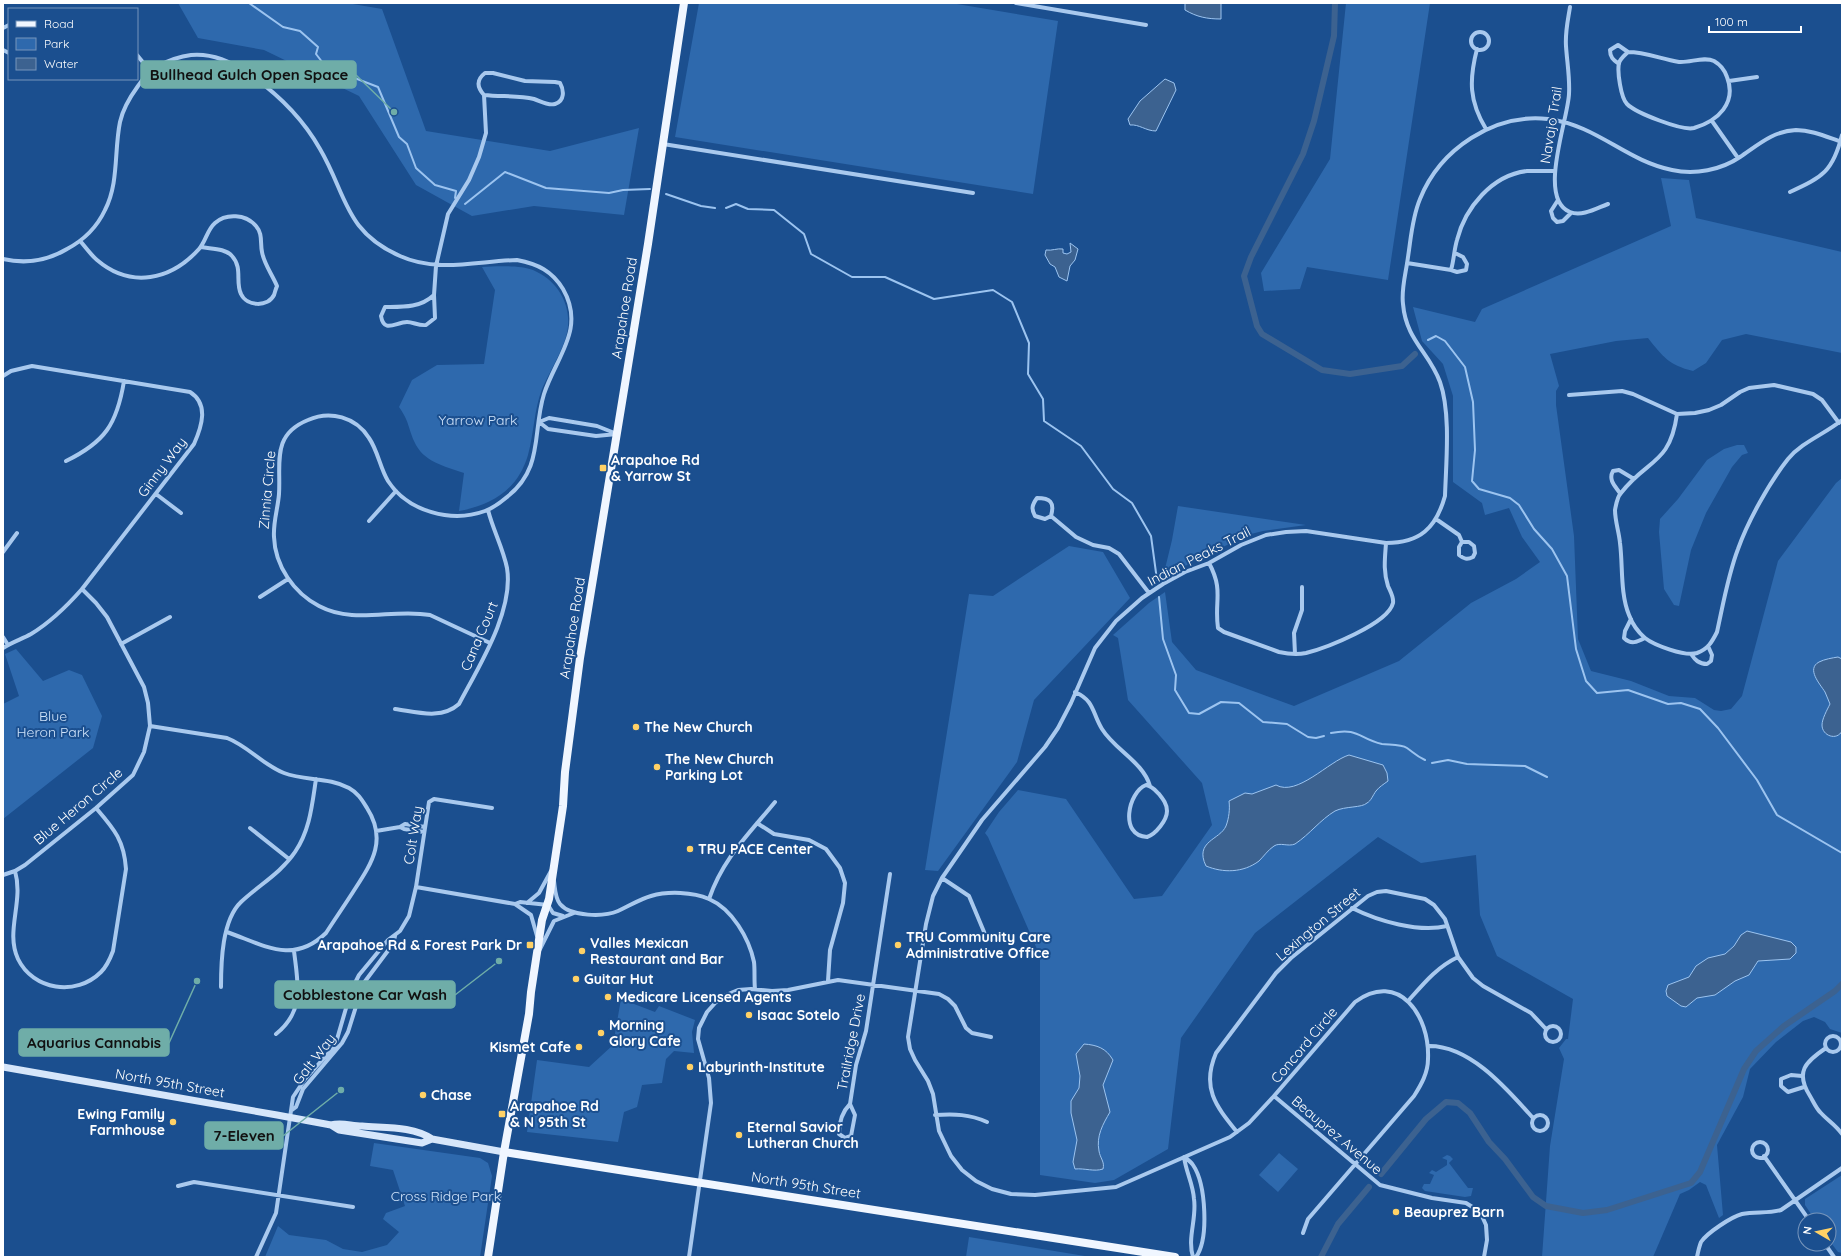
<svg xmlns="http://www.w3.org/2000/svg" width="1845" height="1260" viewBox="0 0 1845 1260" font-family="Quicksand,sans-serif">
  <rect width="100%" height="100%" fill="#1b4f8f"/>
  <!-- green -->
  <path fill="#2e69ad" d="M178 3H347L382 9 426 131 550 151 639 128 624 215 534 206 472 216 416 185 359 96 264 50 198 38Z
    M699 3H951L1058 21 1033 194 675 137Z
    M1346 3H1430L1388 280 1307 267 1300 289 1264 291 1261 273 1330 159Z
    M1661 178 1689 180 1696 218 1842 252V353L1746 334 1722 340 1706 363 1693 371C1669 365 1663 357 1648 338L1616 341 1550 354 1559 386 1556 391V405L1574 536 1578 639 1591 671 1631 681 1669 696 1695 698 1714 710 1721 711 1731 709 1742 696 1778 561 1836 483 1842 478V1033L1830 1029 1825 1022 1814 1017 1803 1021 1776 1042 1750 1069 1743 1097 1717 1145 1723 1215 1719 1218 1706 1185 1700 1182 1689 1190 1680 1194 1653 1257H1542L1550 1146 1564 1059 1559 1048 1566 1039H1568L1573 999 1497 956 1480 915 1476 855 1421 863 1378 837 1255 933 1181 1038 1168 1149 1114 1180 1095 1183 1040 1175V956L988 837 985 833 999 812 1018 790 1066 799 1134 899 1162 896 1212 825 1202 783 1128 700 1118 638 1113 635 1149 603 1165 592 1172 642 1196 670 1294 706 1399 661 1471 603 1516 579 1540 562 1522 537 1509 508 1485 515 1482 503 1453 482V396L1443 364 1422 341 1413 307 1475 322 1482 309 1671 226Z
    M482 267C496 266 520 265 533 270 561 282 575 311 565 340 559 357 549 373 542 389 534 410 534 433 528 455 518 489 493 505 459 511L464 473C444 466 423 462 414 441 408 427 409 421 399 407L412 380 437 365 484 364 495 290Z
    M1737 445H1744L1748 453 1742 455 1732 467 1706 513 1691 550 1679 606 1674 605 1664 589 1659 532 1660 519 1678 499 1707 460 1724 449Z
    M1178 506 1306 525 1263 531 1247 535 1163 577 1172 540Z
    M1069 546 1103 552 1130 598 1034 700 1017 762 938 871 925 870 969 594 993 596Z
    M16 649 43 681 69 670 82 675 102 716 93 748 3 819V704L19 696 5 654Z
    M621 999 655 1012 659 1006 695 1020 692 1032 694 1053 674 1051 666 1059 662 1083 642 1085 637 1107 624 1112 618 1142 527 1132 537 1060 589 1067 613 1045Z
    M374 1143 480 1158 488 1163 492 1176 480 1257H265L278 1226 289 1235 326 1240 343 1249 362 1252 387 1245 399 1232 383 1219 386 1213 405 1206 393 1170 370 1166Z
    M1279 1153 1298 1169 1278 1192 1259 1175Z
    M1447 1155 1450 1156 1453 1159 1449 1163 1468 1188H1473L1471 1196 1465 1197 1425 1191 1422 1188 1424 1184H1430L1434 1175 1429 1173 1432 1170 1436 1172 1447 1165V1160L1442 1158Z
    M1842 1175V1253L1838 1252 1829 1240V1220H1815L1805 1205V1199Z
    M969 1237 1091 1257H966Z"/>
  <!-- water -->
  <path fill="#3c6290" stroke="#9cc4f0" d="M1185 3H1221V19C1207 19 1197 17 1185 10Z
    M1165 79 1174 83 1176 90 1156 131C1146 131 1139 124 1130 125L1128 119 1140 101Z
    M1070 243 1078 249 1075 260 1070 266 1067 281 1059 277 1055 267 1050 264 1045 255 1046 250C1052 251 1057 248 1063 249V253L1067 254 1071 252Z
    M1838 657 1842 659V731C1837 741 1822 736 1822 725 1822 719 1827 710 1830 704 1828 700 1827 696 1825 692 1820 684 1806 669 1819 662 1825 659 1832 658 1838 657Z
    M1349 755 1383 765 1387 773 1388 781C1384 784 1379 787 1376 791 1373 795 1371 801 1367 803 1362 808 1345 806 1335 811 1320 820 1310 834 1295 844 1288 847 1280 842 1274 846 1268 850 1264 856 1259 861 1243 873 1223 873 1206 866 1194 841 1220 840 1226 826 1229 818 1230 809 1229 801L1245 793 1252 794 1276 785C1297 797 1329 761 1349 755Z
    M1747 931 1791 942 1796 947V953L1790 959 1758 961 1749 975 1735 981 1715 995 1697 998 1686 1007 1681 1006 1667 996 1666 991 1668 985 1689 977 1696 966 1708 958 1725 954 1734 946 1741 935Z
    M1084 1044C1097 1045 1106 1048 1113 1060L1103 1085 1110 1112C1103 1124 1096 1136 1099 1151 1100 1158 1105 1162 1103 1169 1094 1172 1085 1168 1075 1169L1073 1162 1077 1140 1071 1113V1101L1079 1088 1080 1076 1076 1054Z"/>
  <g fill="none" stroke-linecap="round" stroke-linejoin="round">
    <!-- stream -->
    <path stroke="#9cc4f0" stroke-width="2" d="M249 3 283 27 300 31 318 47 316 54 326 67 378 87 399 137 407 144 416 168 435 185 456 191 455 198
      M666 194 701 206 715 208
      M465 204 505 172 546 188 609 193 623 190 650 189
      M726 208 736 204 748 209 774 210 804 234 811 254 852 277H885L934 299 993 290 1012 302 1029 343 1028 374 1043 399 1044 421 1081 446 1113 489 1132 503 1151 536 1157 580
      M1428 340 1436 336 1445 341 1465 367 1473 402 1475 450 1472 481 1479 489 1510 498 1519 505 1534 529 1552 549 1567 576 1576 649 1586 681 1597 693 1628 690 1668 704 1681 703 1700 709 1718 728 1757 780 1777 815 1842 853
      M1159 597 1163 639 1176 675 1175 690 1189 713 1199 714 1221 702 1239 703 1263 722 1287 724 1308 737 1316 738 1324 736
      M1331 733C1359 727 1359 739 1382 744 1389 745 1401 744 1407 748 1414 753 1416 756 1425 760
      M1432 763 1448 760 1467 764 1525 766 1547 777"/>
    <!-- canal -->
    <path stroke="#3c6290" stroke-width="6" d="M1335 3 1334 36 1314 121 1303 154 1251 257 1244 276 1257 326 1262 334 1322 370 1350 374 1402 366 1415 354
      M1381 1174 1426 1119 1446 1102 1458 1103 1470 1113 1489 1142 1505 1159 1533 1197 1546 1206 1583 1213 1607 1210 1691 1183 1700 1172 1744 1069 1756 1051 1784 1026 1835 991 1842 984
      M1321 1257 1338 1224 1369 1187"/>
    <!-- street -->
    <path stroke="#a9c9ee" stroke-width="4" d="M1016 3 1146 25
      M1570 7C1568 20 1565 32 1566 46 1567 62 1570 78 1569 94 1568 120 1537 199 1570 212 1582 217 1597 208 1608 204
      M3 28 9 25
      M1471 41a9 9 0 1 1 18 0a9 9 0 1 1-18 0Z
      M1477 49C1469 80 1469 101 1486 129
      M3 50 9 53
      M1628 52C1645 52 1661 59 1679 62 1690 63 1704 56 1714 61 1721 65 1725 71 1727 77 1737 103 1718 121 1694 128 1682 131 1636 113 1627 104 1621 98 1617 72 1619 63 1620 59 1625 55 1628 52Z
      M137 55 150 71
      M1619 64C1613 60 1610 57 1610 50L1618 45 1628 52
      M485 73H493L525 81 555 82 560 83C564 90 565 101 555 104 548 106 540 101 534 99 518 95 501 97 484 95 477 87 476 80 485 73Z
      M1729 81 1757 77
      M1712 121 1738 158
      M663 144 973 193
      M1790 192C1823 177 1833 171 1842 135
      M1558 200 1551 211 1553 218 1557 222 1563 221 1571 213
      M81 242C86 248 91 255 97 260 131 289 171 280 199 249 206 241 207 230 215 223 226 213 246 214 256 226 263 234 260 243 262 252 264 264 272 274 277 286 276 288 275 292 274 295 268 307 247 307 241 294 235 282 243 268 232 256 225 248 211 249 201 247
      M3 259C25 264 47 261 67 249 84 240 97 227 105 210 119 183 114 151 120 122 123 108 130 97 138 86 149 68 170 58 191 55 213 53 231 62 249 74 278 94 303 119 320 149 347 195 344 231 400 256 437 273 478 261 517 260 538 264 552 271 563 289 586 329 556 357 544 394 532 433 544 468 507 497 500 503 493 508 485 511 452 523 408 512 388 481 380 468 378 451 369 438 356 417 330 410 308 420 271 435 281 463 279 494 278 508 273 522 274 537 275 566 294 593 319 606 355 625 393 608 430 615L490 643
      M1407 263 1451 270C1454 260 1454 250 1457 240 1465 208 1492 175 1527 171 1536 171 1546 171 1555 171
      M1451 270 1457 272 1466 270 1467 264 1463 257 1455 253
      M434 295 435 318 426 325C419 326 413 322 407 322 396 322 384 334 381 316L385 307C403 307 420 308 434 295L436 266 448 214 469 180 479 157 486 133 484 95
      M3 376 11 371 32 366 190 392C209 404 202 426 194 444L82 589C67 606 51 622 31 634 22 639 12 642 3 648
      M1569 395 1622 391 1633 394 1677 414 1695 413 1709 410 1721 405 1740 392 1749 388 1774 385 1813 394 1822 400 1839 423
      M1677 414C1670 465 1647 459 1621 493 1617 497 1616 505 1615 510 1615 521 1619 532 1620 543 1623 566 1620 593 1629 615 1632 623 1638 632 1645 638 1654 645 1685 657 1697 653 1708 649 1712 642 1717 632 1723 605 1728 575 1738 549 1748 521 1769 483 1788 459 1802 442 1825 434 1842 420
      M549 418 597 426 617 434 596 436 548 429 539 422Z
      M66 461C105 442 117 424 124 381
      M1620 493C1615 486 1608 480 1613 471L1619 470 1634 479
      M156 494 181 513
      M1051 516 1045 519 1035 516C1031 509 1032 505 1037 498 1050 498 1055 502 1051 516L1076 537 1093 545 1109 548 1119 554 1149 593
      M1436 519 1459 535 1462 542 1459 547V555C1464 559 1467 560 1473 557L1475 553 1474 546 1469 542H1462
      M369 521 396 491
      M3 552 17 533
      M1209 563C1224 591 1214 601 1218 628L1224 632 1279 652C1288 654 1297 655 1306 653 1326 648 1388 624 1393 603 1394 597 1390 591 1388 586 1383 571 1385 558 1386 543
      M260 597 288 579
      M1631 619 1625 631 1624 638C1631 645 1637 642 1645 638
      M3 637 8 645
      M121 644 170 617
      M1295 654 1294 633 1302 610V587
      M1691 654C1695 660 1699 664 1707 664L1711 661 1712 655 1708 646
      M1075 692C1095 701 1092 713 1102 729 1115 750 1143 762 1150 786
      M395 709C417 712 441 720 459 704 479 666 514 611 507 568 503 548 493 530 488 510
      M150 726 227 738C248 746 263 765 284 773 305 781 329 777 349 788 358 793 362 800 367 808 388 841 371 864 353 892 344 906 335 919 326 933 293 965 264 945 227 932
      M1146 785C1152 786 1155 790 1159 794 1163 799 1167 804 1167 811 1167 820 1156 834 1147 837 1119 836 1128 792 1146 785Z
      M757 823 774 834 809 840 826 849 840 868 845 883 843 903 830 950 828 981
      M400 827 404 829 424 832
      M250 828 289 859
      M376 831 400 827 405 824 425 827
      M15 871C24 902 5 931 18 959 33 990 76 997 101 972 107 966 110 959 113 951L126 869C124 840 114 829 96 808
      M3 875 15 871 25 865 96 808 133 775 144 752 150 726 148 703 144 687 107 617 96 603 82 589
      M942 878 969 896 987 939
      M554 881C555 888 555 898 560 904 571 917 604 917 618 911 629 906 640 899 651 896 668 891 693 892 709 899 732 909 749 938 754 962 755 970 754 980 755 989
      M416 887 515 904 531 915 537 936
      M709 899C723 858 749 834 775 802
      M527 903 539 893 551 871
      M515 904 520 902 548 905 553 913 563 916
      M1352 908C1378 921 1419 933 1447 926
      M540 949 554 921 574 913
      M221 987C221 962 222 920 241 902 259 885 281 873 295 852 310 830 312 805 316 779
      M1409 1000C1424 983 1437 967 1458 957
      M1545 1034a8 8 0 1 1 16 0a8 8 0 1 1-16 0Z
      M276 1034C305 1011 298 984 294 951
      M1825 1044a8 8 0 1 1 16 0a8 8 0 1 1-16 0Z
      M1428 1046C1470 1045 1507 1089 1533 1118
      M1826 1048C1805 1062 1795 1072 1810 1096 1813 1101 1816 1108 1820 1112 1827 1120 1836 1125 1842 1134
      M1802 1076 1791 1075 1781 1079V1086L1788 1092 1804 1087
      M1274 1096 1380 1185 1432 1198 1466 1203 1474 1208 1481 1214 1486 1225 1487 1240 1484 1257
      M850 1104 856 1065 866 1031 890 874
      M850 1104 855 1115 851 1136 845 1138 839 1134C839 1121 842 1112 850 1104Z
      M292 1110 296 1107 303 1089 342 1043 348 1032 363 984 393 944 395 936
      M1532 1123a8 8 0 1 1 16 0a8 8 0 1 1-16 0Z
      M935 1115C955 1114 969 1114 987 1122
      M1237 1132C1216 1106 1201 1088 1216 1053L1276 973 1291 958 1368 896 1377 892 1386 891 1425 899 1434 905 1445 919 1458 957 1473 978 1483 986 1531 1013 1546 1029
      M1752 1150a8 8 0 1 1 16 0a8 8 0 1 1-16 0Z
      M1764 1156 1809 1220
      M1184 1157C1187 1159 1191 1162 1193 1165 1206 1184 1209 1239 1196 1257
      M1184 1157C1186 1172 1193 1184 1194 1199 1197 1218 1187 1238 1193 1257
      M178 1186 194 1182 353 1207
      M1303 1233 1308 1219 1414 1096C1421 1085 1428 1073 1428 1059 1430 1016 1399 970 1355 1002L1274 1096 1249 1123 1230 1137 1116 1187 1035 1195 1011 1194 992 1189 976 1181 962 1170 951 1156 939 1131 933 1094 928 1081 915 1060 910 1049 908 1037 926 924 933 896 942 878 982 820 1045 747 1058 728 1071 703 1095 648 1116 621 1142 598 1163 584 1185 572 1209 563 1241 545 1266 535 1286 532 1306 531 1386 543C1420 543 1436 528 1445 496 1446 463 1451 413 1440 382 1429 352 1406 340 1403 304 1401 289 1406 273 1408 257 1411 238 1412 218 1420 199 1440 149 1494 113 1548 119 1597 125 1626 161 1672 170 1695 175 1721 170 1740 157 1758 145 1773 131 1796 130 1812 130 1827 137 1842 142
      M1825 1244 1834 1257
      M256 1257 276 1213 293 1097 305 1079 335 1046 351 991 359 975 388 940 400 931 409 916 416 887 429 802 434 799 492 808
      M689 1257 711 1103 709 1078 698 1039 699 1028 707 1012 716 1002 726 995 738 990 751 989 772 991 788 990 838 980 939 994 948 999 955 1006 966 1028 972 1033 991 1037
      M1697 1257C1698 1252 1699 1247 1701 1242 1707 1233 1731 1217 1742 1214 1755 1211 1768 1214 1781 1210L1842 1168"/>
    <!-- secondary -->
    <path stroke="#d6e6fa" stroke-width="7" d="M3 1067 277 1115 331 1125 339 1130 422 1143 432 1139
      M331 1125C342 1122 351 1126 362 1126 385 1128 413 1126 432 1139L504 1152"/>
    <!-- primary -->
    <path stroke="#f0f6ff" stroke-width="8" d="M504 1152 1175 1257
      M488 1257 504 1152 529 1014 531 992 542 920 549 899 563 806 565 772 580 658 648 244 684 3"/>
  </g>
  <!-- markers -->
  <g fill="#ffd166" stroke="#1b4f8f" stroke-width="1.5">
    <rect x="599" y="464" width="8" height="8" rx="2"/>
    <circle cx="636" cy="727" r="4"/>
    <circle cx="657" cy="767" r="4"/>
    <circle cx="690" cy="849" r="4"/>
    <rect x="526" y="941" width="8" height="8" rx="2"/>
    <circle cx="898" cy="945" r="4"/>
    <circle cx="582" cy="951" r="4"/>
    <circle cx="576" cy="979" r="4"/>
    <circle cx="608" cy="997" r="4"/>
    <circle cx="749" cy="1015" r="4"/>
    <circle cx="601" cy="1033" r="4"/>
    <circle cx="579" cy="1047" r="4"/>
    <circle cx="690" cy="1067" r="4"/>
    <circle cx="423" cy="1095" r="4"/>
    <rect x="498" y="1110" width="8" height="8" rx="2"/>
    <circle cx="173" cy="1122" r="4"/>
    <circle cx="739" cy="1135" r="4"/>
    <circle cx="1396" cy="1212" r="4"/>
  </g>
  <g text-anchor="middle" stroke-width="4" stroke-linejoin="round" paint-order="stroke">
    <!-- street labels -->
    <g font-size="14" fill="#fff" stroke="#1b4f8f">
      <text transform="translate(1551 125) rotate(-81)" y="5">Navajo Trail</text>
      <text transform="translate(624 308) rotate(-81)" y="5">Arapahoe Road</text>
      <text transform="translate(162 467) rotate(-53)" y="5">Ginny Way</text>
      <text transform="translate(267 490) rotate(-85)" y="5">Zinnia Circle</text>
      <text transform="translate(1199 556) rotate(-27)" y="5">Indian Peaks Trail</text>
      <text transform="translate(572 628) rotate(-81)" y="5">Arapahoe Road</text>
      <text transform="translate(479 636) rotate(-67)" y="5">Cana Court</text>
      <text transform="translate(78 806) rotate(-40)" y="5">Blue Heron Circle</text>
      <text transform="translate(413 835) rotate(-81)" y="5">Colt Way</text>
      <text transform="translate(1318 924) rotate(-40)" y="5">Lexington Street</text>
      <text transform="translate(851 1042) rotate(-79)" y="5">Trailridge Drive</text>
      <text transform="translate(1304 1045) rotate(-50)" y="5">Concord Circle</text>
      <text transform="translate(314 1059) rotate(-52)" y="5">Galt Way</text>
      <text transform="translate(170 1083) rotate(10)" y="5">North 95th Street</text>
      <text transform="translate(1337 1135) rotate(40)" y="5">Beauprez Avenue</text>
      <text transform="translate(806 1185) rotate(9)" y="5">North 95th Street</text>
    </g>
    <!-- park labels -->
    <g font-size="14" fill="#cfe3fa" stroke="#1b4f8f">
      <text x="478" y="425">Yarrow Park</text>
      <text x="53" y="721">Blue<tspan x="53" dy="16">Heron Park</tspan></text>
      <text x="446" y="1201">Cross Ridge Park</text>
    </g>
    <!-- poi labels -->
    <g font-size="14" font-weight="bold" fill="#fff" stroke="#1b4f8f" text-anchor="start">
      <text x="611" y="465">Arapahoe Rd<tspan x="611" dy="16">&amp; Yarrow St</tspan></text>
      <text x="644" y="732">The New Church</text>
      <text x="665" y="764">The New Church<tspan x="665" dy="16">Parking Lot</tspan></text>
      <text x="698" y="854">TRU PACE Center</text>
      <text x="906" y="942">TRU Community Care<tspan x="906" dy="16">Administrative Office</tspan></text>
      <text x="590" y="948">Valles Mexican<tspan x="590" dy="16">Restaurant and Bar</tspan></text>
      <text x="522" y="950" text-anchor="end">Arapahoe Rd &amp; Forest Park Dr</text>
      <text x="584" y="984">Guitar Hut</text>
      <text x="616" y="1002">Medicare Licensed Agents</text>
      <text x="757" y="1020">Isaac Sotelo</text>
      <text x="609" y="1030">Morning<tspan x="609" dy="16">Glory Cafe</tspan></text>
      <text x="571" y="1052" text-anchor="end">Kismet Cafe</text>
      <text x="698" y="1072">Labyrinth-Institute</text>
      <text x="431" y="1100">Chase</text>
      <text x="510" y="1111">Arapahoe Rd<tspan x="510" dy="16">&amp; N 95th St</tspan></text>
      <text x="165" y="1119" text-anchor="end">Ewing Family<tspan x="165" dy="16">Farmhouse</tspan></text>
      <text x="747" y="1132">Eternal Savior<tspan x="747" dy="16">Lutheran Church</tspan></text>
      <text x="1404" y="1217">Beauprez Barn</text>
    </g>
  </g>
  <!-- callouts -->
  <path fill="none" stroke="#6fada8" stroke-width="1.5" d="M394 112L356 75M499 961L455 995M197 981L169 1043M341 1090L283 1136"/>
  <g fill="#6fada8" stroke="#1b4f8f" stroke-width="1.5">
    <circle cx="394" cy="112" r="4"/>
    <circle cx="499" cy="961" r="4"/>
    <circle cx="197" cy="981" r="4"/>
    <circle cx="341" cy="1090" r="4"/>
  </g>
  <g fill="#6fada8" stroke="#6fada8" stroke-width="1.5">
    <rect x="141" y="61" width="215" height="27" rx="4"/>
    <rect x="275" y="981" width="180" height="27" rx="4"/>
    <rect x="19" y="1029" width="150" height="27" rx="4"/>
    <rect x="205" y="1122" width="78" height="27" rx="4"/>
  </g>
  <g font-size="15" text-anchor="middle" font-weight="bold" fill="#111">
    <text x="249" y="80">Bullhead Gulch Open Space</text>
    <text x="365" y="1000">Cobblestone Car Wash</text>
    <text x="94" y="1048">Aquarius Cannabis</text>
    <text x="244" y="1141">7-Eleven</text>
  </g>
  <!-- border -->
  <rect width="1845" height="1260" fill="none" stroke="#ffffff" stroke-width="8"/>
  <!-- legend -->
  <rect x="8" y="8" width="130" height="72" fill="#1b4f8f" stroke="#7695bc"/>
  <rect x="16" y="21" width="20" height="6" fill="#f0f6ff" stroke="#7695bc"/>
  <text x="44" y="28" font-size="12" fill="#ffffff">Road</text>
  <rect x="16" y="38" width="20" height="12" fill="#2e69ad" stroke="#7695bc"/>
  <text x="44" y="48" font-size="12" fill="#ffffff">Park</text>
  <rect x="16" y="58" width="20" height="12" fill="#3c6290" stroke="#7695bc"/>
  <text x="44" y="68" font-size="12" fill="#ffffff">Water</text>
  <!-- north arrow -->
  <g transform="translate(1817 1232) rotate(279)"><circle r="19" fill="#1b4f8f" stroke="#7695bc"/>
  <path d="M0-3L7 15L0 10L-7 15Z" fill="#ffd166"/>
  <text y="-6" font-size="11" font-weight="bold" text-anchor="middle" fill="#ffffff">N</text>
  </g>
  <!-- scale -->
  <path d="M1709 26v6h92v-6" fill="none" stroke="#ffffff" stroke-width="2"/>
  <text x="1715" y="26" font-size="12" fill="#ffffff" stroke="#1b4f8f" stroke-width="3" paint-order="stroke">100 m</text>
</svg>
